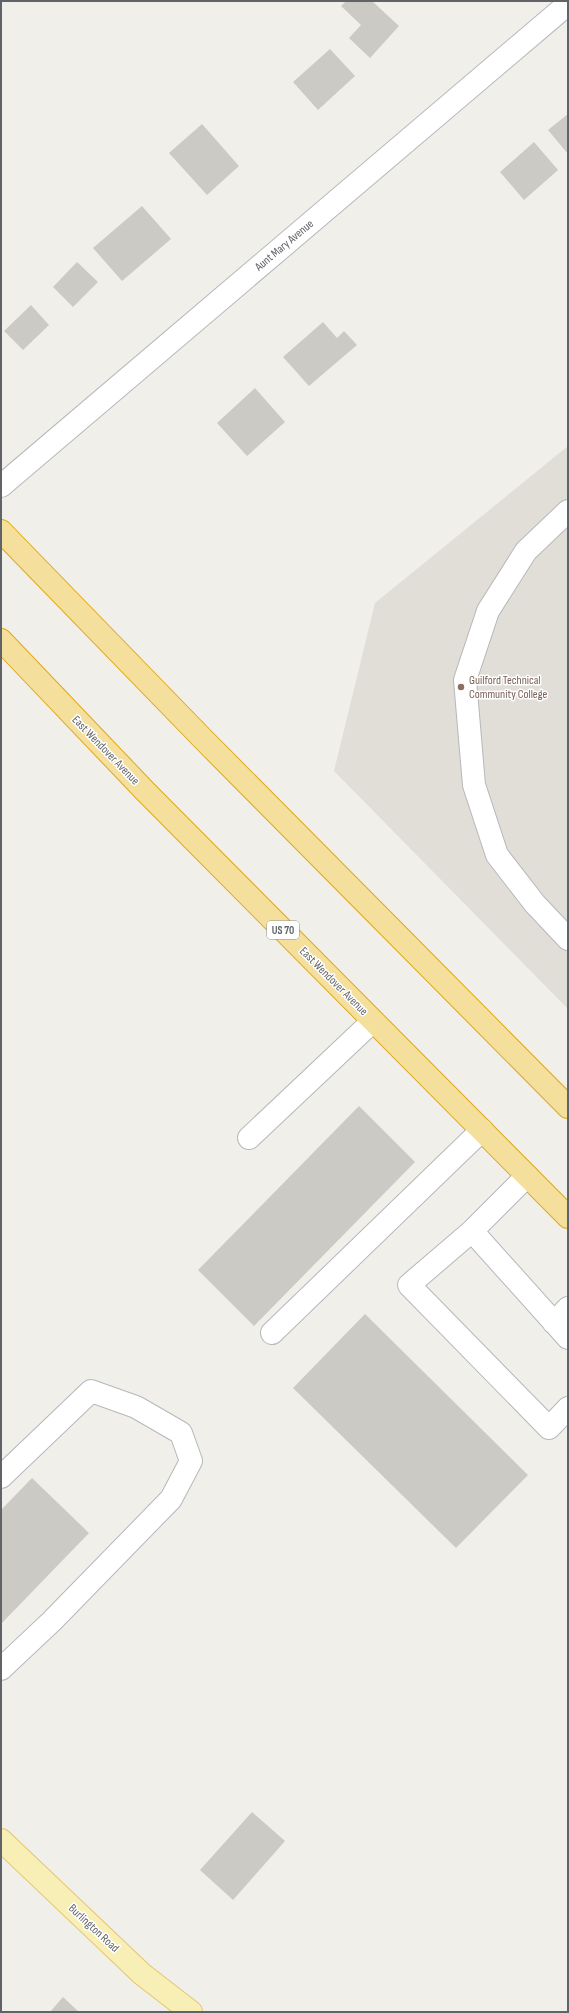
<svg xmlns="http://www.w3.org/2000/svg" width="569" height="2013" viewBox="0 0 569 2013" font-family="'Sofia Sans Condensed',sans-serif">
  <rect width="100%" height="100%" fill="#f0efe9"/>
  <!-- education -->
  <path fill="#e0ded7" d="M568 446V1009L334 771 375 603Z"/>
  <!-- building -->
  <path fill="#cccac5" d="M346 1H372L399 26 370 58 349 38 361 25 341 6Z
    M330 49 355 76 318 110 293 82Z
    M568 114V154L548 130Z
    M202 124 239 166 207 195 169 153Z
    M534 142 558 170 524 200 500 172Z
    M142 206 171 239 122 281 93 248Z
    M77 262 98 282 73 307 53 287Z
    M31 305 49 325 23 350 4 331Z
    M323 322 337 338 344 331 357 345 309 386 283 357Z
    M255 388 285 422 247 456 217 423Z
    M359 1106 415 1162 254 1326 198 1270Z
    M365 1314 528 1475 456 1548 293 1388Z
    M32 1478 89 1533 1 1624V1510Z
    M252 1812 285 1841 233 1900 200 1870Z
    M63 1997 79 2012H50Z"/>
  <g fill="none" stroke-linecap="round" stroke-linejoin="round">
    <defs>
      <path id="minor" d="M1 486 568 4
        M568 511 526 551 488 611 465 680 474 785 497 855 535 904 568 939
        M249 1138 373 1021
        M527 1176 472 1231 409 1285 549 1428 568 1408
        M472 1231 568 1338
        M554 1323 568 1308
        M272 1333 482 1130
        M1 1477 91 1391 136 1407 181 1433 191 1461 171 1499 52 1621 1 1669"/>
      <path id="major" d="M1 1840 142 1974 191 2012"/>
      <path id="highway" d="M1 531 205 741 568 1107
        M1 640 145 791 568 1217"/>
    </defs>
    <!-- minor casing -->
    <use href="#minor" stroke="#b5b8bb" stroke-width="24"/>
    <!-- major casing -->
    <use href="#major" stroke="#e5c66c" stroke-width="24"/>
    <!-- highway casing -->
    <use href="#highway" stroke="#e4a715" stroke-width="24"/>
    <!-- minor -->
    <use href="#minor" stroke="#fff" stroke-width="22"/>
    <!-- major -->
    <use href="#major" stroke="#f8efb6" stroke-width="22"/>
    <!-- highway -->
    <use href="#highway" stroke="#f4df9c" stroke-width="22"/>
  </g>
  <!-- markers -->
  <circle fill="#8d6e63" stroke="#fff" stroke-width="1.5" cx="461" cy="687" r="4"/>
  <g text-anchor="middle" stroke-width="3" stroke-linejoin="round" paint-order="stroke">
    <!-- shield labels -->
    <rect fill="#fff" stroke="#909295" stroke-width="1" x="267" y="921" width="32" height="18" rx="3"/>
    <g font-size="11" font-weight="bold" fill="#606367">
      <text x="283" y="934">US 70</text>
    </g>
    <!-- street labels -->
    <g font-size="12" fill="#606367" stroke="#fff">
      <text transform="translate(284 245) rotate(-40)" y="4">Aunt Mary Avenue</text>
      <text transform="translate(106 750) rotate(46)" y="4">East Wendover Avenue</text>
      <text transform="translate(334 981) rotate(45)" y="4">East Wendover Avenue</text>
      <text transform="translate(94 1928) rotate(43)" y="4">Burlington Road</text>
    </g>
    <!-- education labels -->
    <g font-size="12" fill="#785e54" stroke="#fff" text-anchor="start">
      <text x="469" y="684">Guilford Technical<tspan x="469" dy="14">Community College</tspan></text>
    </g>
  </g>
  <!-- border -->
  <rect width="569" height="2013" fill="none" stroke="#606367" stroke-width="4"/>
</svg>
